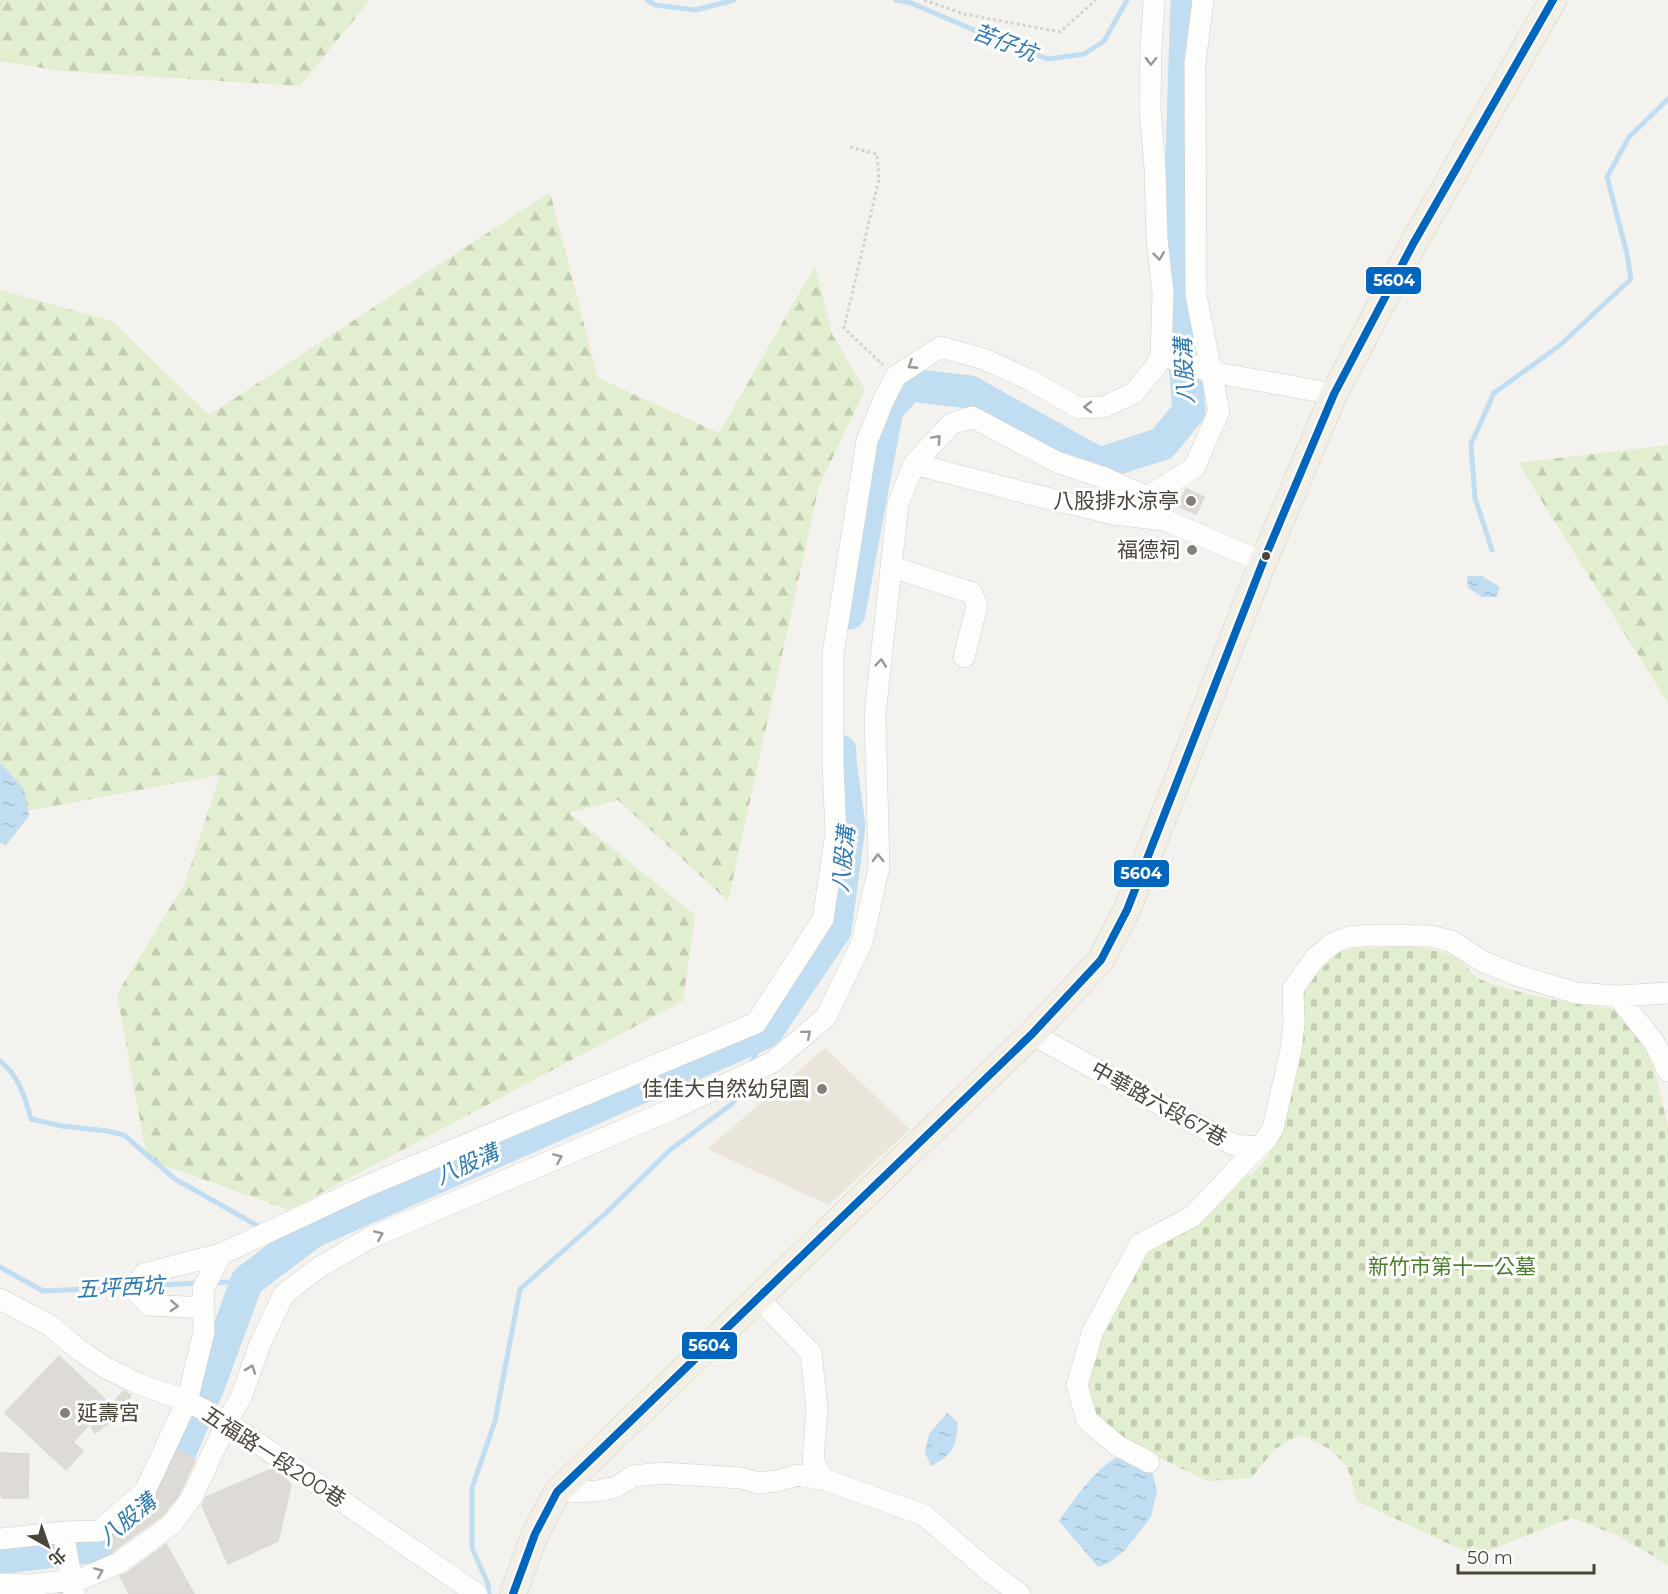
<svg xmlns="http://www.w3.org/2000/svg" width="1668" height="1594" viewBox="0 0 1668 1594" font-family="Montserrat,'Noto Sans TC',sans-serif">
  <defs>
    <pattern id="forest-firs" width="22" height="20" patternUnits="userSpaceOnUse" patternTransform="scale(1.5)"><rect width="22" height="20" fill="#e1eecf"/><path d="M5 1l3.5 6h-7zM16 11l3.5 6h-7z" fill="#c3cdb2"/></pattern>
    <pattern id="cemetery-stones" width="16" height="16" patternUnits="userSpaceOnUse" patternTransform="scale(1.5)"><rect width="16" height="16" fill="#e1eecf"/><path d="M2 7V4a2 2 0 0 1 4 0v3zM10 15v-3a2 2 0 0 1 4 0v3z" fill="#c3cdb2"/></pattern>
    <pattern id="water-ripples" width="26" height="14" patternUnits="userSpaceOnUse" patternTransform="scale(1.5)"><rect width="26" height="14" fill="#c0ddf1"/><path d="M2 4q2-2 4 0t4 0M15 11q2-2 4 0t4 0" fill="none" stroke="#a6bfcf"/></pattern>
  </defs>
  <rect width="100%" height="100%" fill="#f4f2ee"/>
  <!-- education -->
  <path fill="#eae5da" d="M825 1048 910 1129 829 1205 707 1149Z"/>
  <!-- forest -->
  <path fill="url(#forest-firs)" d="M0 0H370L300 86 61 71 0 61Z
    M550 192 598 378 719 433 815 266 832 334 865 390 819 486 728 901 618 800 569 813 695 915 683 1001 289 1210 147 1159 117 994 185 883 220 775 0 816V290L112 321 209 415Z
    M1668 445V703L1518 463Z"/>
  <!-- cemetery -->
  <path fill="url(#cemetery-stones)" d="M1409 946C1425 948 1444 950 1458 959 1467 965 1471 976 1482 980 1533 999 1587 1006 1641 1012L1668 1127V1565L1619 1536 1571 1518 1475 1556 1357 1501 1347 1466 1330 1449 1300 1435 1275 1449 1251 1478 1208 1481 1114 1436 1093 1419 1086 1396 1087 1368 1097 1338 1144 1249 1241 1174 1251 1175 1269 1155 1287 1102 1304 989 1321 969 1340 952 1357 948Z"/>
  <!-- water -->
  <path fill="url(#water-ripples)" d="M1467 576H1482L1500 587 1496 597H1482L1468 588Z
    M0 763 24 789 29 816 6 845 0 843Z
    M947 1413 958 1422C956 1447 954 1454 931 1466L925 1452 929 1434Z
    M1121 1455 1152 1471 1157 1491 1151 1517 1125 1550 1109 1563 1098 1567 1059 1521C1076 1497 1094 1469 1121 1455Z"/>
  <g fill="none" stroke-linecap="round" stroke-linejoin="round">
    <!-- stream -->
    <path stroke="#c0ddf1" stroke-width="5" d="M647 0 655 5 695 10 734 0
      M896 0 911 3 1007 44 1048 59 1084 54 1104 41 1127 0
      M1492 550 1475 498 1471 444 1494 393 1559 346 1631 279 1627 254 1607 177 1629 137 1668 99
      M0 1061C19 1076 25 1097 31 1119L62 1126 107 1131 124 1135 175 1179 258 1226
      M751 1064 766 1032
      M278 1237 295 1245
      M0 1267 43 1291 130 1287
      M211 1283 247 1281
      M142 1286 199 1283
      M489 1594 488 1584 472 1548V1488L495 1421 520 1289 606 1213 670 1150 733 1103 742 1083"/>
    <!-- river -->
    <path stroke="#c0ddf1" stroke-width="33" d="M849 613 887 409 909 385 970 392 1099 464 1162 444 1189 411 1178 278 1187 0
      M0 1558 95 1546 164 1489 209 1384 247 1281 312 1232 766 1032 835 930 849 826 840 761V751"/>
  </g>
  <!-- building -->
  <path fill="#dedbd6" stroke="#dcd9d4" stroke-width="1.5" d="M1186 489 1204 497 1196 514 1178 506Z
    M59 1356 111 1405 124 1391 131 1395 124 1412 95 1433 91 1427 95 1423 92 1421 73 1442 83 1451 66 1470 5 1413Z
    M179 1449 195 1460 181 1490 163 1515 113 1551 106 1541 154 1500Z
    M0 1453 29 1454 28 1498H2V1494H0Z
    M272 1469 284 1477 291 1485 278 1541 228 1564 202 1505 206 1497Z
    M166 1544 194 1594H129L120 1576 127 1573Z"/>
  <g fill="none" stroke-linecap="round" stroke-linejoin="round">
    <defs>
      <path id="minor" d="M1161 355 1212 372 1334 394
        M914 464 1038 496 1114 514 1165 520 1263 562
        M892 567 972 593 977 606 964 657
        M1617 996 1654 1042 1668 1071
        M1032 1034 1234 1145 1258 1147 1265 1141 1273 1128 1291 1050 1294 1023 1293 989 1315 958 1333 943 1349 937 1370 935 1430 936 1451 941 1482 961 1516 975 1576 993 1617 996 1668 993
        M758 1298 811 1353 817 1408 813 1461 823 1479
        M0 1299 51 1326 79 1350 106 1368 139 1384 187 1401 227 1422 477 1594
        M204 1308 149 1305 135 1290 144 1274 221 1254 362 1188 756 1023 823 919 836 834 833 765V654L867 441 884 399 896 376 941 347 984 359 1028 379 1079 408 1104 407 1134 393 1156 366 1161 355 1163 293 1157 239 1155 168 1150 108 1151 48 1154 0
        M1149 1462 1118 1446 1087 1420 1077 1385 1093 1331 1140 1244 1193 1216 1258 1147
        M557 1492 597 1491 616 1487 633 1476 663 1473 741 1478 758 1483 777 1481 797 1475 823 1479 924 1515 991 1573 1020 1594
        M63 1532 74 1593
        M0 1539 63 1532 99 1531 145 1491 187 1401 204 1332 203 1289 221 1254
        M0 1584 30 1585 81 1579 119 1563 172 1524 192 1497 227 1422 242 1395 260 1344 284 1294 318 1268 370 1238 673 1109 773 1062 826 1017 862 942 879 867 875 714 898 504 914 464 951 424 972 417 1057 462 1105 478 1147 497 1194 468 1219 411 1196 295 1195 63 1203 0"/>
      <path id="major" d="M513 1594 535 1534 557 1492 1032 1034 1101 960 1127 910 1263 562 1334 394 1413 244 1553 0"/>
    </defs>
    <!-- minor casing -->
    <use href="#minor" stroke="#d2d0cb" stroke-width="22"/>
    <!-- major casing -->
    <use href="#major" stroke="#d6cebb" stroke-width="28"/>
    <!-- path -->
    <path stroke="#d3d2cc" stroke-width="3" stroke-dasharray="3 3" stroke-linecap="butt" d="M924 0 964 14 1060 32 1096 0
      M850 147 877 154 879 179 844 328 883 365"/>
    <!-- minor -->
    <use href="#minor" stroke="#fdfdfc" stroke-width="21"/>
    <!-- major -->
    <use href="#major" stroke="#f2efe6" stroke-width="27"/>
    <defs>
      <path id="bus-1" d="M513 1594 535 1534 557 1492 1032 1034 1101 960 1127 910 1263 562 1334 394 1413 244 1553 0"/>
    </defs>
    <!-- bus-1 casing -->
    <use href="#bus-1" stroke="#fff" stroke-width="12"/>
    <!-- bus-1 -->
    <use href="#bus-1" stroke="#0065bd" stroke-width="8"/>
  </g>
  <!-- one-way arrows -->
  <defs><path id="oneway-chevron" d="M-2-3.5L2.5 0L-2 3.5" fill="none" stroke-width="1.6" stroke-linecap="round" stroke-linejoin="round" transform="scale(1.5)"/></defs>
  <g stroke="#9b9791">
    <use href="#oneway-chevron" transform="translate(1151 61) rotate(91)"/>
    <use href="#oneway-chevron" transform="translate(1159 256) rotate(83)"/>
    <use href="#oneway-chevron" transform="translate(912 365) rotate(147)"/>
    <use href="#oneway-chevron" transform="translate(1088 407) rotate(180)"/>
    <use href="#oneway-chevron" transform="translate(937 439) rotate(-47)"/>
    <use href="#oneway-chevron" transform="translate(881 663) rotate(-84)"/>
    <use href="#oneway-chevron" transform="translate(878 858) rotate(-91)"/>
    <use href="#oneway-chevron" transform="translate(807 1034) rotate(-40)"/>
    <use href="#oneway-chevron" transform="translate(558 1158) rotate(-23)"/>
    <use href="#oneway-chevron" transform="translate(379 1235) rotate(-23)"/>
    <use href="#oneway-chevron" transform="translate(174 1306) rotate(3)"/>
    <use href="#oneway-chevron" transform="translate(251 1369) rotate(-71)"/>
    <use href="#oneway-chevron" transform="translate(99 1572) rotate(-23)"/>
  </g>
  <!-- markers -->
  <g fill="#868178" stroke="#fff" stroke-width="2">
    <circle cx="1191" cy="501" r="6"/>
    <circle cx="1192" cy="550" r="6"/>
    <circle cx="822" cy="1089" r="6"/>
    <circle cx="65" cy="1413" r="6"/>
  </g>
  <circle fill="#4b4439" stroke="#fff" stroke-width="2" cx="1266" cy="556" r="5"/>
  <g text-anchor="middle" stroke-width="6" stroke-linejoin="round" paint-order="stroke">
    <!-- poi labels -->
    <g font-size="21" fill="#4b4439" stroke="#fff" text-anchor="end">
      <text x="1179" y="508">八股排水涼亭</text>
      <text x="1180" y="557">福德祠</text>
      <text x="810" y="1096">佳佳大自然幼兒園</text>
      <text x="77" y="1420" text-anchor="start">延壽宮</text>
    </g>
    <!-- street labels -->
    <g font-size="21" fill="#4b4439" stroke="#fff">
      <text transform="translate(1159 1104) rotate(29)" y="7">中華路六段67巷</text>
      <text transform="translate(274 1457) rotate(33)" y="7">五福路一段200巷</text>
    </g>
    <!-- park labels -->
    <g font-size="21" fill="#4a7f2a" stroke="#fff">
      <text x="1452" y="1274">新竹市第十一公墓</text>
    </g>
    <!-- water labels -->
    <g font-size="22" font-style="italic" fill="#2e7ab2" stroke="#fff">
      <text transform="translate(1005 42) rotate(21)" y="8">苦仔坑</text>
      <text transform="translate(1184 371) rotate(-93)" y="8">八股溝</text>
      <text transform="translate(843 859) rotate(-84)" y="8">八股溝</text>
      <text transform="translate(467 1164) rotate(-24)" y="8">八股溝</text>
      <text transform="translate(120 1287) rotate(-3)" y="8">五坪西坑</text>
      <text transform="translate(127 1519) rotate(-39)" y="8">八股溝</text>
    </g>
  </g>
  <g stroke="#fff" stroke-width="2">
    <rect x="1365" y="266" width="57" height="29" rx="6" fill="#0065bd"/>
    <rect x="1113" y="859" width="57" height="29" rx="6" fill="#0065bd"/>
    <rect x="681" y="1331" width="57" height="29" rx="6" fill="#0065bd"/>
  </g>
  <g font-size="16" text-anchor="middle" font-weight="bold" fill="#fff">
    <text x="1394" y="286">5604</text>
    <text x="1141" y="879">5604</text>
    <text x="709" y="1351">5604</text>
  </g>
  <!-- north arrow -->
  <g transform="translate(48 1546) rotate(140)" stroke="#ffffff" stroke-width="4.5" paint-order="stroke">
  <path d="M0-4.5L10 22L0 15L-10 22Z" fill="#4b4439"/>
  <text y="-9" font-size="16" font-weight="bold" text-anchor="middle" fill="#4b4439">北</text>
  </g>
  <!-- scale -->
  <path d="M1458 1564v9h136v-9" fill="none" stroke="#4b4439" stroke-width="3"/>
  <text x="1467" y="1564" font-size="18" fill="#4b4439" stroke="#ffffff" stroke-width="4.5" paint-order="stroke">50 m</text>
</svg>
